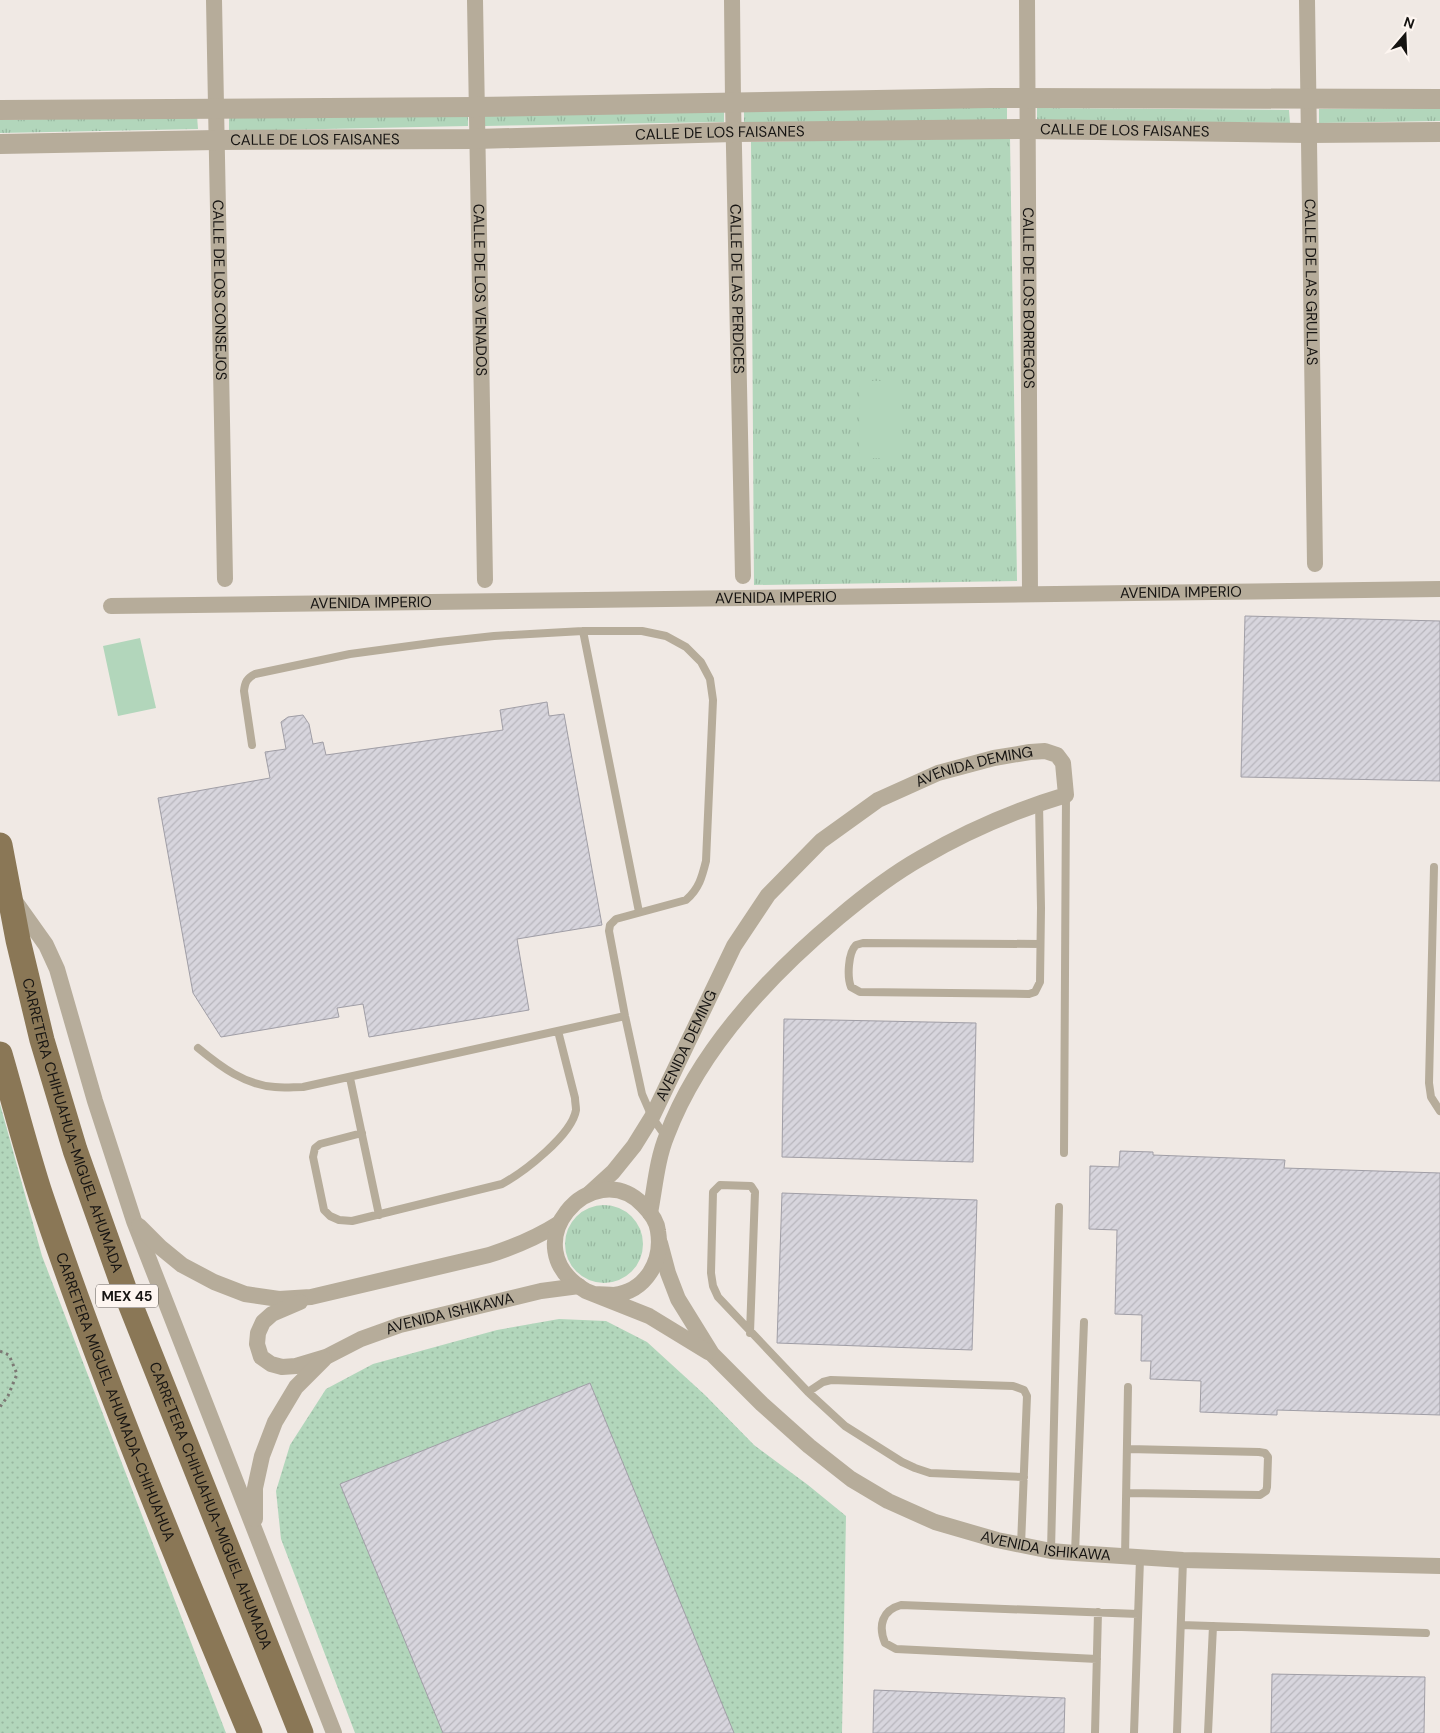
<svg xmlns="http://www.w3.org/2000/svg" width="1440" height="1733" viewBox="0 0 1440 1733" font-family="'DM Sans',sans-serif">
  <defs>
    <pattern id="grass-dots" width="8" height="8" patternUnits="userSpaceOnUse" patternTransform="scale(1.25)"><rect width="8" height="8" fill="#b2d6bb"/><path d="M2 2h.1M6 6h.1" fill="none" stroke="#98b7a0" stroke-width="1.8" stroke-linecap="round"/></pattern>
    <pattern id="park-tufts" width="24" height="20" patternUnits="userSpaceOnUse" patternTransform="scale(1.25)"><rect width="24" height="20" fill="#b2d6bb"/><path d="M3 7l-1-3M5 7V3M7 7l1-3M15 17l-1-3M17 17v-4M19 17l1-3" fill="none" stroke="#98b7a0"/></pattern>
    <pattern id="building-hatch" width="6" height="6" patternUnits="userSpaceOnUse" patternTransform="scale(1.25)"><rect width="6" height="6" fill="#d7d5dd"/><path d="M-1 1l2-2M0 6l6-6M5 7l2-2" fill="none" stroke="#b8b6bd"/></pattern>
  </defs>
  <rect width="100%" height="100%" fill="#f0e9e4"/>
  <!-- grass -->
  <path fill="url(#grass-dots)" d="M0 1104 42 1256 226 1733H0Z
    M559 1319 606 1321 647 1342 705 1395 754 1445 808 1485 846 1516 842 1733H355L281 1539 276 1491 290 1445 326 1389 373 1364 497 1330Z"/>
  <!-- park -->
  <path fill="url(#park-tufts)" d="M1007 105V122L744 126V108Z
    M1037 108 1289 110 1290 123 1037 120Z
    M1440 108V121L1319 123V109Z
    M724 109V122L485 126 484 113Z
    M468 113V126L229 131V118Z
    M197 116 198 129 0 133V120Z
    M1010 138 1017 581 754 585 751 142Z
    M565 1244a39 39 0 1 1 78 0a39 39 0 1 1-78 0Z"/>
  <!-- pitch -->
  <path fill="#b2d6bb" d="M860 381H900V458H859Z
    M140 638 156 708 118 716 103 646Z"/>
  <!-- building -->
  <path fill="url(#building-hatch)" stroke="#a09ea6" d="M1245 616 1440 621V781L1241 777Z
    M547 702 549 716 564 714 602 925 517 939 529 1010 369 1037 363 1004 337 1008 339 1017 221 1037 193 993 158 798 270 778 265 752 286 749 281 722 288 717 303 715 309 724 313 744 323 742 326 755 503 730 500 710Z
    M784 1019 976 1023 973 1162 782 1157Z
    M1120 1151 1153 1152V1155L1285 1160 1284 1168 1440 1173V1415L1277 1410V1415L1200 1412 1201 1381 1150 1379 1151 1361H1141L1142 1315 1115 1314 1117 1230 1089 1229 1090 1166 1119 1167Z
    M782 1193 977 1200 972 1350 777 1343Z
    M590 1383 734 1733H443L340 1484Z
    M1272 1674 1425 1677 1424 1733H1271Z
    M874 1690 1065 1698 1064 1733H873Z"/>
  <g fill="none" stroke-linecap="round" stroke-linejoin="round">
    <!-- path -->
    <path stroke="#7c7874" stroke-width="3" stroke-dasharray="2.5 4" stroke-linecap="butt" d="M0 1351 9 1355 17 1374 8 1396 0 1407"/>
    <!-- service -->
    <path stroke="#b6ac9a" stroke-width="8" d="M583 631 639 912
      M252 745 244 691C245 682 247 678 255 674L350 654 439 642 494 636 583 631H642L666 636 686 647 701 662 710 679 713 700 706 861C702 877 699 889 686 900L616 919 610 925 609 931 625 1016 642 1094 652 1117 666 1137
      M1039 803 1041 908 1040 982 1035 992 1029 994 860 992 851 987C847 977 848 953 856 945L863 943 1040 944
      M1434 867 1429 1083 1431 1097 1440 1111
      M198 1048C221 1067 245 1085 275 1087 284 1088 294 1087 303 1087L625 1016
      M350 1078 379 1215
      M362 1133 320 1144 315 1148 313 1157 324 1210 330 1216 339 1220 352 1221 502 1184C524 1172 572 1135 576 1110 576 1106 575 1102 575 1098L558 1031
      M1064 1153 1066 795
      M750 1333 755 1192 751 1186 720 1185 713 1192 711 1273 713 1286 718 1297 808 1392 845 1426 902 1462 915 1468 930 1473 1024 1477
      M808 1392 823 1382 831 1380 1013 1386 1024 1390 1027 1396 1021 1545
      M1127 1493 1260 1495 1266 1491 1267 1487 1268 1457 1265 1453 1259 1452 1128 1449
      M1051 1551 1059 1207
      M1075 1553 1084 1322
      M1125 1557 1128 1387
      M1181 1625 1426 1633
      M1097 1659 896 1649 885 1643C878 1626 882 1610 901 1605L1138 1614
      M1095 1733 1098 1612
      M1134 1733 1140 1559
      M1177 1733 1183 1560
      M1208 1733 1213 1626"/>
    <!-- minor -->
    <g stroke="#b6ac9a" stroke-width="16">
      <path id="s1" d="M214 0 225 579"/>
      <path id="s2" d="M475 0 485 580"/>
      <path id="s3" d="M732 0 733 101 743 576"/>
      <path id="s4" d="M1027 0 1030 594"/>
      <path id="s5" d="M1307 0 1315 564"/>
      <path id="s6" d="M111 606 1440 589"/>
      <path d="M14 900 46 945 57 969 95 1101 134 1221 334 1733"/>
      <path id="s7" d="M590 1193 613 1172 634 1146 652 1117 734 946 768 895 821 841 878 800 938 773 994 758 1030 752 1045 751 1057 755 1063 763 1066 795C1016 810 967 831 921 858 891 875 864 896 838 918 770 975 699 1050 667 1135 657 1159 655 1187 650 1213"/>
      <path d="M139 1226 160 1247 182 1265 214 1282 245 1294 279 1299 311 1297 489 1255C514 1247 536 1238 558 1224"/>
      <path id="s8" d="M660 1243 668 1273 678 1299 712 1354 762 1404 809 1446 851 1479 888 1501 935 1522 997 1540 1051 1551 1075 1553 1183 1560 1440 1566"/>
      <path d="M595 1294C601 1294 608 1295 614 1295 646 1291 663 1261 658 1231 657 1221 650 1212 643 1205 593 1153 509 1246 586 1291L649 1316 708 1352"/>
      <path id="s9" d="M300 1302 272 1314 263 1322 258 1333 257 1344 261 1357 271 1364 282 1367 296 1366 326 1357 361 1339 400 1325 541 1291 579 1286"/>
      <path d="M255 1519V1488L262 1456 275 1422 296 1387 324 1359"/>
    </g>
    <!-- tertiary -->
    <g stroke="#b6ac9a" stroke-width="20">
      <path d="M0 110 475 107 991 98 1440 99"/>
      <path id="s10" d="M0 144 216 140 476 139 734 132 1028 129 1308 133 1440 132"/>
    </g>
    <!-- primary -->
    <g stroke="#8a7756" stroke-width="25">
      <path id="s11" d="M0 845 18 940 42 1040 75 1150 125 1291 301 1733"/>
      <path id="s12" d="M0 1054C14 1102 26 1150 41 1196 102 1378 176 1556 250 1733"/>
    </g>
  </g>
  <g text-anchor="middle" stroke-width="4" stroke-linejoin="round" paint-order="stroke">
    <!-- shield labels -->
    <rect fill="#fef6f1" stroke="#5c5855" stroke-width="1" x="96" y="1284.5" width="62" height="23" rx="4"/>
    <g font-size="14" font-weight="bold" fill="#161412">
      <text x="127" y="1301">MEX 45</text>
    </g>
    <!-- street labels -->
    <g font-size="15" fill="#161412" stroke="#fef6f1">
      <text dy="5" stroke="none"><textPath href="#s10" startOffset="1125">CALLE DE LOS FAISANES</textPath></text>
      <text dy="5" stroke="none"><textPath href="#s10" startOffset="720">CALLE DE LOS FAISANES</textPath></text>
      <text dy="5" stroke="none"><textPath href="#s10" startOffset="315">CALLE DE LOS FAISANES</textPath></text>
      <text dy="5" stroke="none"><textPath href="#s5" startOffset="282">CALLE DE LAS GRULLAS</textPath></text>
      <text dy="5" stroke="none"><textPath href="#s3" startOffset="289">CALLE DE LAS PERDICES</textPath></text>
      <text dy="5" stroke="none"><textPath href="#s1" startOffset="290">CALLE DE LOS CONSEJOS</textPath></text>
      <text dy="5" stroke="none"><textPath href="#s2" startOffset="290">CALLE DE LOS VENADOS</textPath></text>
      <text dy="5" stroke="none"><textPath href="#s4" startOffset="298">CALLE DE LOS BORREGOS</textPath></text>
      <text dy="5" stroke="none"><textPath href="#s6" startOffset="1070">AVENIDA IMPERIO</textPath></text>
      <text dy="5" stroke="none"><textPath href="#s6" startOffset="665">AVENIDA IMPERIO</textPath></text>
      <text dy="5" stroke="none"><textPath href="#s6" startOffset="260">AVENIDA IMPERIO</textPath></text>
      <text dy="5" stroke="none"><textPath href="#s7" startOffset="598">AVENIDA DEMING</textPath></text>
      <text dy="5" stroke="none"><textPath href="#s7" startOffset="178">AVENIDA DEMING</textPath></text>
      <text dy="5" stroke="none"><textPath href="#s11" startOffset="290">CARRETERA CHIHUAHUA-MIGUEL AHUMADA</textPath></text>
      <text dy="5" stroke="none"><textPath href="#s9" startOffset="280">AVENIDA ISHIKAWA</textPath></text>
      <text dy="5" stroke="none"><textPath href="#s12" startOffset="362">CARRETERA MIGUEL AHUMADA-CHIHUAHUA</textPath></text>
      <text dy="5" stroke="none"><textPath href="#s11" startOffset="695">CARRETERA CHIHUAHUA-MIGUEL AHUMADA</textPath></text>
      <text dy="5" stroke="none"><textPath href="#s8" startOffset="519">AVENIDA ISHIKAWA</textPath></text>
    </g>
  </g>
  <!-- north arrow -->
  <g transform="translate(1405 35) rotate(19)" stroke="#fef6f1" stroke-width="4" paint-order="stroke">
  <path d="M0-4L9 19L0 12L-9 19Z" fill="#161412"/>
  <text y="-8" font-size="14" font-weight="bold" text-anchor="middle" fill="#161412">N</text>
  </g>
</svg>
